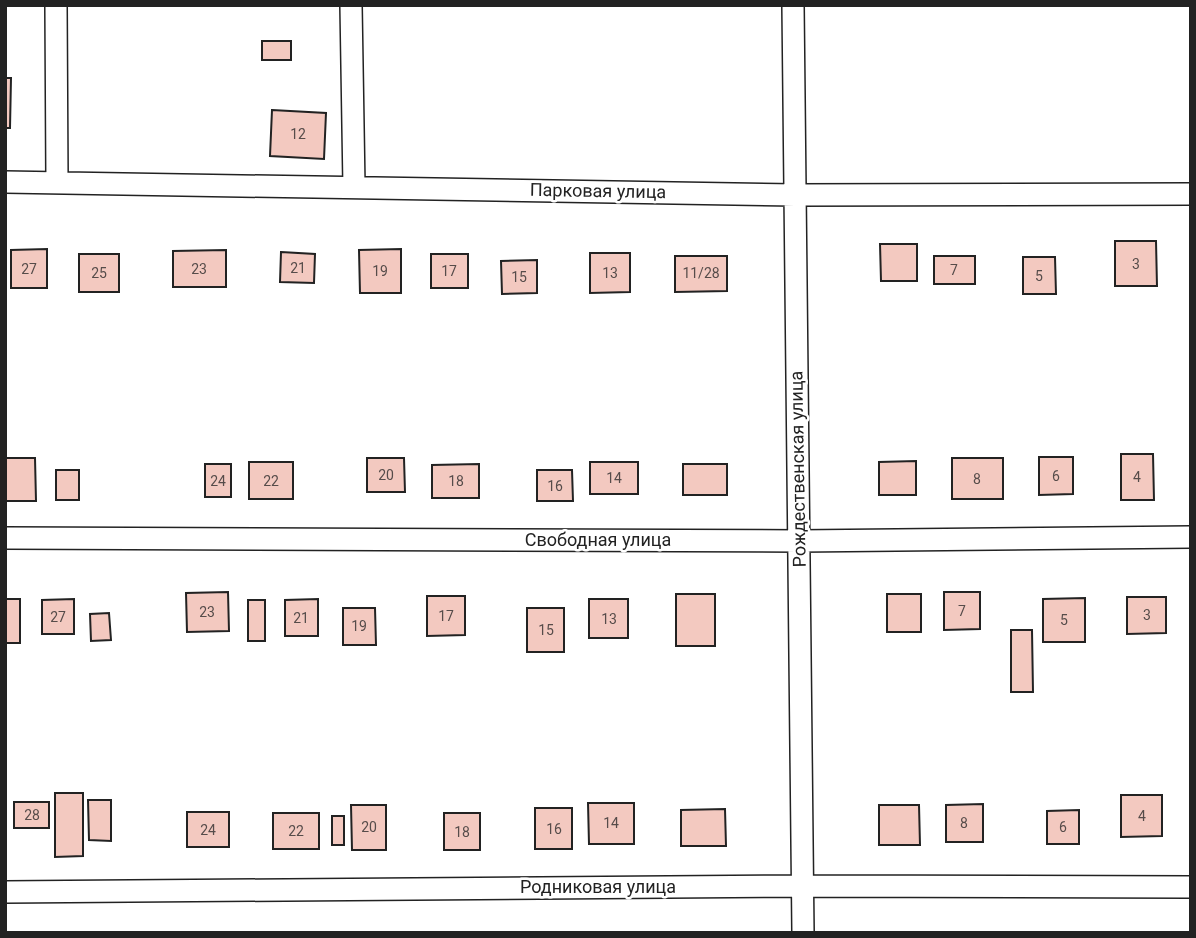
<svg xmlns="http://www.w3.org/2000/svg" width="1196" height="938" viewBox="0 0 1196 938" font-family="Roboto,sans-serif">
  <rect width="100%" height="100%" fill="#fff"/>
  <!-- building -->
  <path fill="#f3c9c0" stroke="#222" stroke-width="2" d="M262 41H291V60H262Z
    M5 78H11L10 128H5Z
    M272 110 326 113 324 159 270 156Z
    M1115 241H1156L1157 286H1115Z
    M880 244H917V281H881Z
    M47 249V288H11V250Z
    M401 249V293H360L359 250Z
    M226 250V287H173V251Z
    M281 252 315 254 314 283 280 282Z
    M590 253H630V292L590 293Z
    M79 254H119V292H79Z
    M431 254H468V288H431Z
    M675 256H727V291L675 292Z
    M934 256H975V284H934Z
    M1023 257H1055L1056 294H1023Z
    M537 260V293L502 294 501 261Z
    M1121 454H1153L1154 500H1121Z
    M1039 457H1073V494L1039 495Z
    M5 458H35L36 501H5Z
    M367 458H404L405 492H367Z
    M952 458H1003V499H952Z
    M916 461V495H879V462Z
    M249 462H293V499H249Z
    M590 462H638V494H590Z
    M205 464H231V497H205Z
    M479 464V498H432V465Z
    M683 464H727V495H683Z
    M56 470H79V500H56Z
    M537 470H572L573 501H537Z
    M228 592 229 631 187 632 186 593Z
    M944 592H980V629L944 630Z
    M676 594H715V646H676Z
    M887 594H921V632H887Z
    M427 596H465V635L427 636Z
    M1127 597H1166V633L1127 634Z
    M1085 598V642H1043V599Z
    M5 599H20V643H5Z
    M74 599V634H42V600Z
    M318 599V636H285V600Z
    M589 599H628V638H589Z
    M248 600H265V641H248Z
    M343 608H375L376 645H343Z
    M527 608H564V652H527Z
    M109 613 111 640 91 641 90 614Z
    M1011 630H1032L1033 692H1011Z
    M55 793H83V856L55 857Z
    M1121 795H1162V836L1121 837Z
    M88 800H111V841L89 840Z
    M14 802H49V828H14Z
    M588 803H634V844H589Z
    M983 804V842H946V805Z
    M351 805H386V850H352Z
    M879 805H919L920 845H879Z
    M535 808H572V849H535Z
    M725 809 726 846H681V810Z
    M1079 810V844H1047V811Z
    M187 812H229V847H187Z
    M273 813H319V849H273Z
    M444 813H480V850H444Z
    M332 816H344V845H332Z"/>
  <g fill="none" stroke-linecap="round" stroke-linejoin="round">
    <defs>
      <path id="minor" d="M56 5 57 182
        M351 5 354 187
        M793 5 803 933
        M5 182 795 195 1191 194
        M5 538 799 541 1191 537
        M5 892 803 886 1191 887"/>
    </defs>
    <!-- minor casing -->
    <use href="#minor" stroke="#222" stroke-width="24"/>
    <!-- minor -->
    <use href="#minor" stroke="#fff" stroke-width="21"/>
  </g>
  <g text-anchor="middle" stroke-width="5" stroke-linejoin="round" paint-order="stroke">
    <!-- number labels -->
    <g font-size="14" fill="#564c4a">
      <text x="298" y="139">12</text>
      <text x="1136" y="269">3</text>
      <text x="298" y="273">21</text>
      <text x="29" y="274">27</text>
      <text x="199" y="274">23</text>
      <text x="954" y="275">7</text>
      <text x="380" y="276">19</text>
      <text x="449" y="276">17</text>
      <text x="99" y="278">25</text>
      <text x="610" y="278">13</text>
      <text x="701" y="278">11/28</text>
      <text x="1039" y="281">5</text>
      <text x="519" y="282">15</text>
      <text x="386" y="480">20</text>
      <text x="1056" y="481">6</text>
      <text x="1137" y="482">4</text>
      <text x="614" y="483">14</text>
      <text x="977" y="484">8</text>
      <text x="218" y="486">24</text>
      <text x="271" y="486">22</text>
      <text x="456" y="486">18</text>
      <text x="555" y="491">16</text>
      <text x="962" y="616">7</text>
      <text x="207" y="617">23</text>
      <text x="1147" y="620">3</text>
      <text x="446" y="621">17</text>
      <text x="58" y="622">27</text>
      <text x="301" y="623">21</text>
      <text x="609" y="624">13</text>
      <text x="1064" y="625">5</text>
      <text x="359" y="631">19</text>
      <text x="546" y="635">15</text>
      <text x="32" y="820">28</text>
      <text x="1142" y="821">4</text>
      <text x="611" y="828">14</text>
      <text x="964" y="828">8</text>
      <text x="369" y="832">20</text>
      <text x="1063" y="832">6</text>
      <text x="554" y="834">16</text>
      <text x="208" y="835">24</text>
      <text x="296" y="836">22</text>
      <text x="462" y="837">18</text>
    </g>
    <!-- street labels -->
    <g font-size="18" fill="#222" stroke="#fff">
      <text transform="translate(598 191) rotate(1)" y="6">Парковая улица</text>
      <text transform="translate(798 469) rotate(-91)" y="6">Рождественская улица</text>
      <text x="598" y="546">Свободная улица</text>
      <text x="598" y="893">Родниковая улица</text>
    </g>
  </g>
  <!-- border -->
  <rect width="1196" height="938" fill="none" stroke="#222222" stroke-width="14"/>
</svg>
